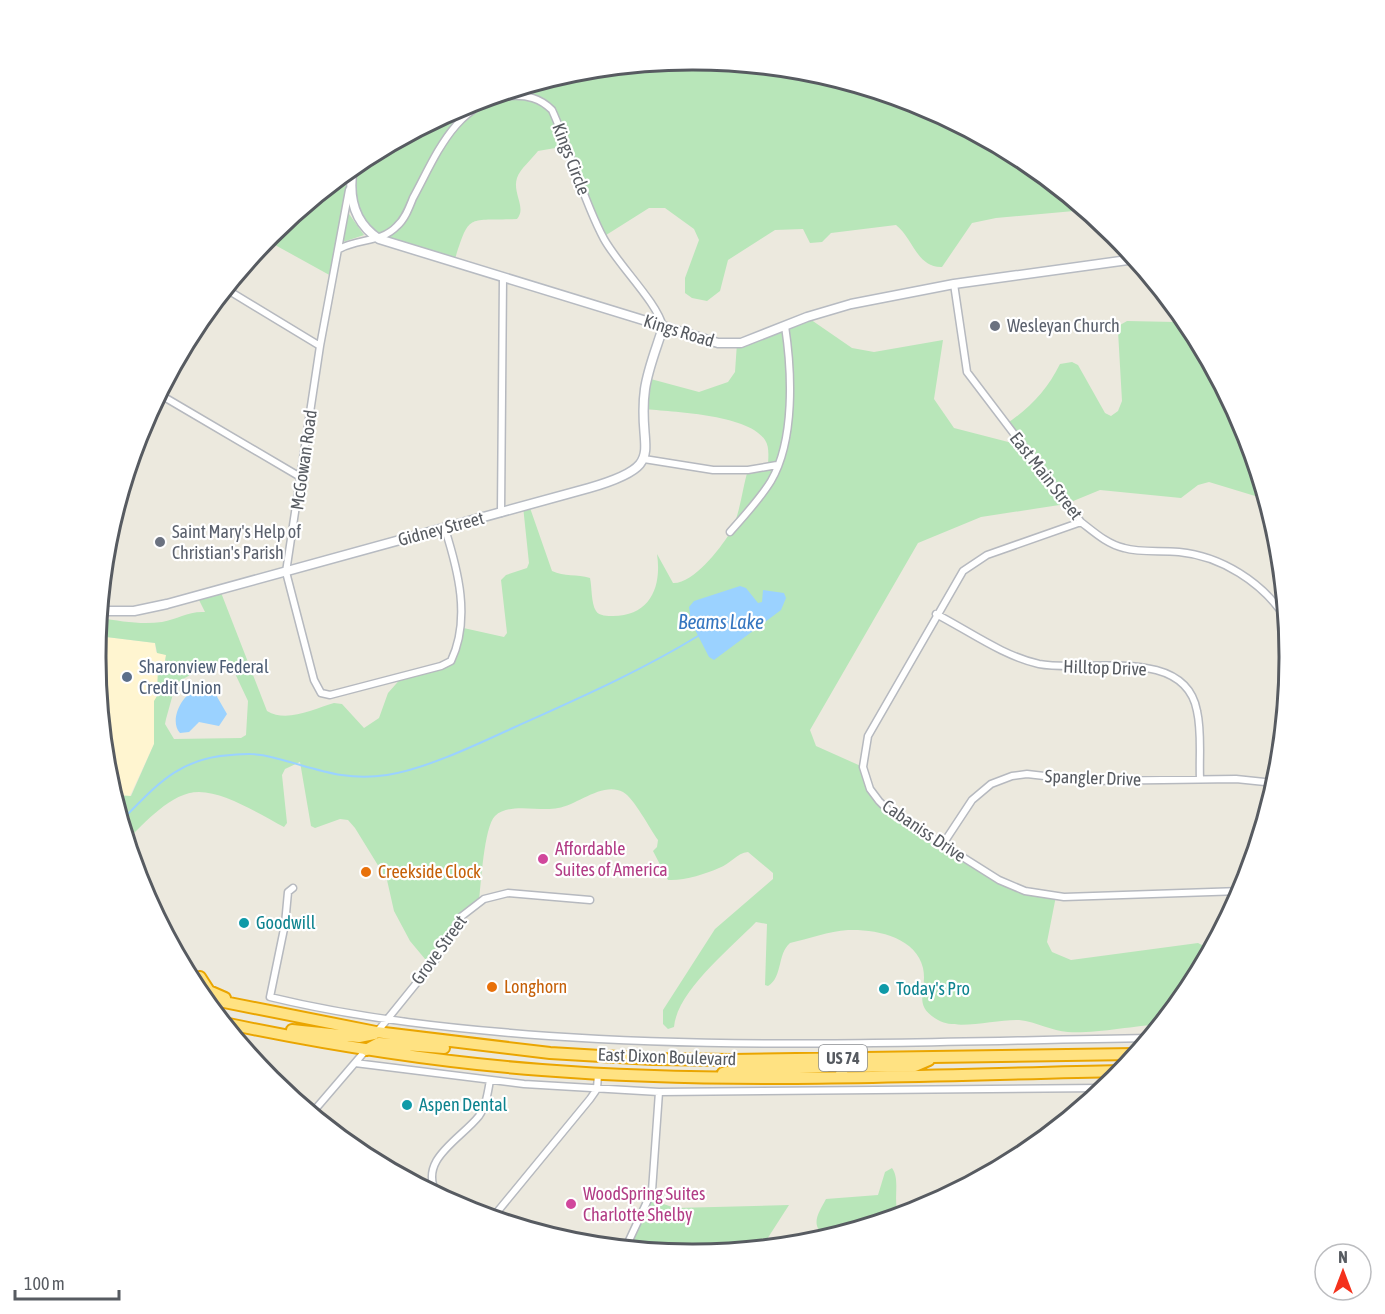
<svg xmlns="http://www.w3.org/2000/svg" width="1385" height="1314" viewBox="0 0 1385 1314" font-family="'Asap Condensed',sans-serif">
  <rect width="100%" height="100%" fill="#ece9de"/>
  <!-- commercial -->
  <path fill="#fff5d0" d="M98 636 155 643 156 652 166 655 164 667 158 668 154 744 130 796 114 795 107 773 96 657Z"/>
  <!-- green -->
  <path fill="#b8e6b9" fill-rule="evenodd" d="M692 60 809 72 921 106 1024 161 1085 210 996 218 972 223 942 267C917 268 913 238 896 225L831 233 822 242 810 243 803 229 775 230 728 260 720 291 707 301 692 298 685 293V278L699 240 694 229 665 208H649L603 237 567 146 538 151C532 159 520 169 517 178 512 193 527 208 517 219 466 221 470 212 454 262L373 235 351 195 333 277 266 240 353 167 351 181 362 160 464 105 576 71Z
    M347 211 364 235 343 242Z
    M807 317 852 348 874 352 943 340 934 399 954 428 1020 445 1006 424C1030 408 1047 390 1060 364L1072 362 1078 365 1105 413 1111 416 1118 411 1122 401 1118 331 1120 325 1127 321 1176 322 1182 317 1244 429 1265 499 1209 482 1198 485 1181 498 1100 490 1066 504 981 517 918 543 810 730 816 746 863 767 866 779 880 801 1010 886 1056 896 1047 942 1052 952 1071 960 1198 943 1210 949 1189 989 1160 1024C1135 1026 1091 1034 1068 1032 1052 1031 1037 1022 1019 1020 997 1019 957 1031 938 1020 911 1005 928 991 923 968 916 937 876 929 848 930 829 931 808 939 790 943 777 954 783 977 768 986L765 985 767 924 756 922C731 948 677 991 674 1027L668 1029 663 1024V1010L715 929 773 879V873L748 852C737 853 730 864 719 868 705 874 684 881 668 880L653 851 657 847 658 840C650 829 634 798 623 792 603 781 577 805 558 808 540 812 509 802 495 816 484 827 481 884 479 901L468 910 436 959H425L410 941 394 911 387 880 355 828 348 820 340 819 315 828 311 826 300 762 285 769 282 775 287 823 284 827C261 815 225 792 199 792 171 792 145 823 127 840L114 795 131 796 154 744V701L157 696 158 668 164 667 166 655 157 653 155 643 98 636 99 618C121 621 141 625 162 622 178 619 188 611 205 612L197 596 220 590 267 711C287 723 313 709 334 703L342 704 364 728 379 718 388 693 403 676 451 661 459 627 504 637 507 633 501 580 506 575 527 568 529 563 523 506 529 505 552 571C564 577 577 574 590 578 592 587 591 603 596 611 599 616 608 616 613 616 650 616 662 587 657 554L673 583C693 584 719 550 730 533 740 516 742 489 748 470L768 467C768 459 770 447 765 440 748 414 673 412 644 409L647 378 699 392 728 382 735 372 737 343ZM213 662 231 665 248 701 246 735 241 738 174 739 165 724 166 719 176 683Z
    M892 1168C901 1180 892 1201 899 1215L827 1237C809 1226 818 1214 826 1199L878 1195 885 1172Z
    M649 1199 675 1208 789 1205 762 1247 692 1254 576 1242 542 1232 627 1243Z"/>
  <!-- water -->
  <path fill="#9bd2ff" d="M740 586 746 588 758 603 762 602 763 590 784 593 786 598 781 610 714 660 709 657 691 622 689 607 694 601Z
    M195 690 216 695 227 714 219 726 199 722 189 732 180 733C169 721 181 696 195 690Z"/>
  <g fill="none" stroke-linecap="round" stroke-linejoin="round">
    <!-- stream -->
    <path stroke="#9bd2ff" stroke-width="2" d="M121 821C156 786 178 758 231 755 244 754 258 753 271 757 313 767 342 782 387 775 426 769 478 744 515 727 577 699 639 672 698 636"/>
    <defs>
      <path id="street" d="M454 111 459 121
        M349 190 320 346 286 572 314 680 321 693 330 695 441 666 451 661C471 619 458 570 445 529
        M339 249C359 238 381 243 397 226 405 219 409 208 413 198 436 156 455 102 510 96 527 95 540 98 552 110 571 152 582 198 604 239 619 266 657 302 663 327
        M954 284 967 372 1081 522C1094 532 1107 544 1124 548 1141 553 1161 550 1179 552 1221 556 1262 582 1285 617
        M226 289 320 346
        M159 394 302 478
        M644 459 713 470H748L777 465
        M501 513 503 277
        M1081 522 987 555 963 571 868 736 863 767 870 789 879 801 888 810 999 880 1025 891 1064 897 1241 891
        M730 532C744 516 760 499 771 481 795 440 792 372 785 326
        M936 614C969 631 1003 656 1039 664 1085 673 1185 645 1197 711 1202 733 1199 757 1200 779
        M943 844 972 800 991 784 1012 776 1027 774 1088 781 1236 779 1275 783
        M293 888 288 892 285 924 270 997C361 1019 455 1029 549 1036 748 1050 948 1041 1148 1038
        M377 1032 436 959 462 916 484 899 508 893 590 900
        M355 1063 524 1084 659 1092 1103 1088
        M312 1113 366 1050
        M437 1194C417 1160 461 1139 479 1116 486 1106 488 1092 490 1080
        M493 1217 590 1099 597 1089 598 1074
        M626 1247 652 1191 659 1092"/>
      <path id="secondary" d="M353 167C348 196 353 222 379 239L718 343H741L807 317 851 304 954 284 1135 259
        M100 611H134L167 604 589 488C672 464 636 452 645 389 648 368 657 347 663 327"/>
      <path id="highway" d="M194 984 200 977 209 991 225 998
        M204 998 376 1032 550 1053 652 1059 732 1060 1135 1054
        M224 1023C329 1045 435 1062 542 1070 734 1085 928 1075 1121 1071
        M292 1030 359 1037 374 1034
        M366 1050 379 1043 444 1048
        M723 1073 738 1070 826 1067 830 1064 831 1058
        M840 1076 844 1067 915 1066 929 1060"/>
    </defs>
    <!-- street casing -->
    <use href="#street" stroke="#b6b9bf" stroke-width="9"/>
    <!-- secondary casing -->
    <use href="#secondary" stroke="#b7bbc2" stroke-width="11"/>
    <!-- highway casing -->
    <use href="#highway" stroke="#eaa500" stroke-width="14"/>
    <!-- street -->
    <use href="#street" stroke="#fff" stroke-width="6"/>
    <!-- secondary -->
    <use href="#secondary" stroke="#fff" stroke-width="8"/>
    <!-- highway -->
    <use href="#highway" stroke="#ffe282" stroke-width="10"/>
  </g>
  <!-- markers -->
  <g fill="#6b7280" stroke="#fff" stroke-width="2">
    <circle cx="995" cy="326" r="6"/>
    <circle cx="160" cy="542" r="6"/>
  </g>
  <circle fill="#5c6f8a" stroke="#fff" stroke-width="2" cx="127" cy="677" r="6"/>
  <g fill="#d1479c" stroke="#fff" stroke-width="2">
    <circle cx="543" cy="859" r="6"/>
    <circle cx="571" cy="1204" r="6"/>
  </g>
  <g fill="#e8710a" stroke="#fff" stroke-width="2">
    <circle cx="366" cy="872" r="6"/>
    <circle cx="492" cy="987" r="6"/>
  </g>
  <g fill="#0f9aa8" stroke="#fff" stroke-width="2">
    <circle cx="244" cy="923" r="6"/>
    <circle cx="884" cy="989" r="6"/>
    <circle cx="407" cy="1105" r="6"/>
  </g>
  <g text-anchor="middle" stroke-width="4.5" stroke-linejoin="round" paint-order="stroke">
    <!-- shield labels -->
    <rect fill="#fff" stroke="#898c90" stroke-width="1.5" x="819" y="1045" width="48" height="26" rx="4.5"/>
    <g font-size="16" font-weight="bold" fill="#575b61">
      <text x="843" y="1064">US 74</text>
    </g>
    <!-- street labels -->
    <g font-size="18" fill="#575b61" stroke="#fff">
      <text transform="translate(571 159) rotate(69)" y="6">Kings Circle</text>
      <text transform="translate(679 331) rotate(17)" y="6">Kings Road</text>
      <text transform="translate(304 460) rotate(-82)" y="6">McGowan Road</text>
      <text transform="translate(1046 476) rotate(52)" y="6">East Main Street</text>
      <text transform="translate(441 529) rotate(-15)" y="6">Gidney Street</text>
      <text transform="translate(1105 668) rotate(2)" y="6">Hilltop Drive</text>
      <text transform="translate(1093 778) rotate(2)" y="6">Spangler Drive</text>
      <text transform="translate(924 831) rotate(34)" y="6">Cabaniss Drive</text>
      <text transform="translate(439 950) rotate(-54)" y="6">Grove Street</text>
      <text transform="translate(667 1057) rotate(2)" y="6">East Dixon Boulevard</text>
    </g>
    <!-- worship labels -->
    <g font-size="18" fill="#5b616d" stroke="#fff" text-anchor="start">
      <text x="1007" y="332">Wesleyan Church</text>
      <text x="172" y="538">Saint Mary's Help of<tspan x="172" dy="21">Christian's Parish</tspan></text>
    </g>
    <!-- service labels -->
    <g font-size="18" fill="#4e5e75" stroke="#fff" text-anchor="start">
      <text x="139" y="673">Sharonview Federal<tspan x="139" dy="21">Credit Union</tspan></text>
    </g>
    <!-- hotel labels -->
    <g font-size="18" fill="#b23c85" stroke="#fff" text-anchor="start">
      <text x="555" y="855">Affordable<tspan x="555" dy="21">Suites of America</tspan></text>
      <text x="583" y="1200">WoodSpring Suites<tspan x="583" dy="21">Charlotte Shelby</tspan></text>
    </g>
    <!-- food labels -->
    <g font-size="18" fill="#c56008" stroke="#fff" text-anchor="start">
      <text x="378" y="878">Creekside Clock</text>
      <text x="504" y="993">Longhorn</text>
    </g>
    <!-- culture labels -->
    <g font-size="18" fill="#0d838f" stroke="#fff" text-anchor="start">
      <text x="256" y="929">Goodwill</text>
      <text x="896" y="995">Today's Pro</text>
      <text x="419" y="1111">Aspen Dental</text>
    </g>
    <!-- water labels -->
    <g font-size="20" font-style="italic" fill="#3576c0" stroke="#fff">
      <text x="721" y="629">Beams Lake</text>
    </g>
  </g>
  <!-- crop -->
  <path d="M0 0H1385V1314H0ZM692 70H693A586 586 0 0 1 1279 656V658A586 586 0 0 1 693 1244H692A586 586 0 0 1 106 658V656A586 586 0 0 1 692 70Z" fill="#fff" fill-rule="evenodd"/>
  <path fill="none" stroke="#575b61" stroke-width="3" d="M692 70H693A586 586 0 0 1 1279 656V658A586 586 0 0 1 693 1244H692A586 586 0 0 1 106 658V656A586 586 0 0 1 692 70Z"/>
  <!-- north arrow -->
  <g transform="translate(1343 1272)"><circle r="28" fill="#ffffff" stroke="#bcbdc0" stroke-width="1.5"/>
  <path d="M0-4.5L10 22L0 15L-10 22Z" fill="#f4311c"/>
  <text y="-9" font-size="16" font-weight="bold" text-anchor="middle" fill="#575b61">N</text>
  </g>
  <!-- scale -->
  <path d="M15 1290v9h104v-9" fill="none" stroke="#575b61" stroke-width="3"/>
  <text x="24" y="1290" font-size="18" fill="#575b61" stroke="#ffffff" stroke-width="4.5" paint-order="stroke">100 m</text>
</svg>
